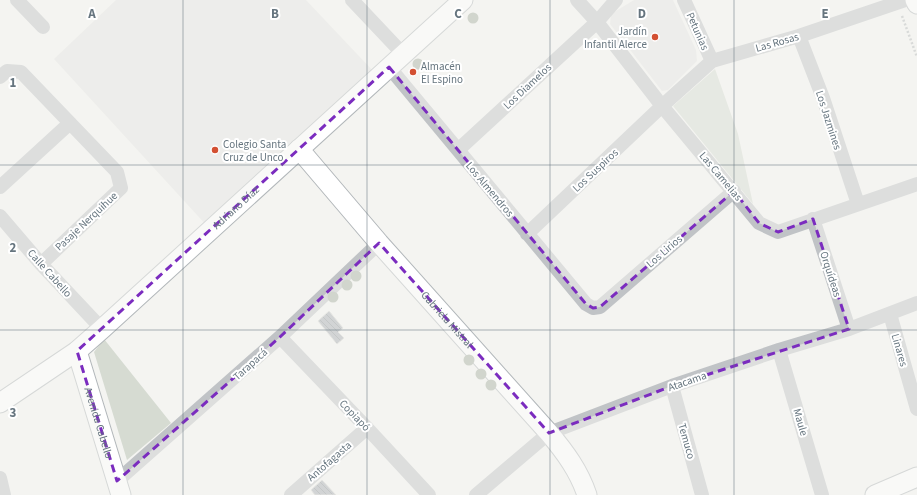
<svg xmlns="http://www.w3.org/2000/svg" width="917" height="495" viewBox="0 0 917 495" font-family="'Source Sans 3',sans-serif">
  <defs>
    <pattern id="building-back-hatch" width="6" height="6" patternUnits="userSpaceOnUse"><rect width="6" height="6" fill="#a8aeb3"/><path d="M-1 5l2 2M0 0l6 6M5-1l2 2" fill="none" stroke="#8d9297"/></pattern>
  </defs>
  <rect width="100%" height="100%" fill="#f4f4f1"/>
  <!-- built -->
  <path fill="#e5e5e4" d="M116 0H306L375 73 208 227 54 59Z
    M634 0H673L696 50 697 61 668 90 662 91 610 24 611 14Z"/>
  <!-- park -->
  <path fill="#d6dbd2" d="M715 69 738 134 753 204 673 106Z
    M104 339 171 423 127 460 94 352Z"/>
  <!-- building -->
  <path fill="url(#building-back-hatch)" stroke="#d5d5d3" d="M329 311 343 328 338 332 344 338 337 344 318 321Z
    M322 480 336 495H315L311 490Z"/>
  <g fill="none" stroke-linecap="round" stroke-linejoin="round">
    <defs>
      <g id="secondary">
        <path d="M915 0 917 4"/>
        <path id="s1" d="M299 149 379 243 549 433C565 452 579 471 587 495"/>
        <path id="s2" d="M77 351 121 495"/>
        <path id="s3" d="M0 403 77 351 102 329 463 0"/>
        <path d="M875 495 917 477"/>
      </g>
    </defs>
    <!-- secondary casing -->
    <use href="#secondary" stroke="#b2b7ba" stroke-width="21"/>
    <!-- path -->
    <path stroke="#b7babc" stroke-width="2.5" stroke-dasharray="2 2" stroke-linecap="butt" d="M902 16 917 57"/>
    <!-- street -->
    <path stroke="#c0c3c6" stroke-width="14" d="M17 0 43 27
      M352 0 403 54
      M577 0 597 22 662 106 759 223 778 232 917 184
      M684 0 712 61
      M799 36 823 98 858 204
      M389 67 586 304 593 308 600 307 734 191
      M0 77 7 71 21 72 117 172 121 188 41 264
      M458 150 597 22 616 0
      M0 187 70 123
      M0 216 41 264 102 329
      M813 219 849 329
      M527 234 662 106 712 61 799 36 905 0
      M890 314 917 409
      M280 337 367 428 429 495
      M779 350 822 495
      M672 386 702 495
      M0 478 4 495
      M117 481 280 337 379 243
      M291 495 367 428
      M476 495 549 433 672 386 779 350 849 329 917 303"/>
    <!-- secondary -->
    <use href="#secondary" stroke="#fff" stroke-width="19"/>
  </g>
  <!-- trees -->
  <g fill="#a7afa3">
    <circle cx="473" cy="18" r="5.5"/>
    <circle cx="418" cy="64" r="5.5"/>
    <circle cx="356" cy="276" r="5.5"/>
    <circle cx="347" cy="285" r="5.5"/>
    <circle cx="333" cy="297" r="5.5"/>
    <circle cx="469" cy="360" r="5.5"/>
    <circle cx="481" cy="374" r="5.5"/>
    <circle cx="491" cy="385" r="5.5"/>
  </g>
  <!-- marked area -->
  <path d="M0 0H917V495H0ZM389 67 586 304 593 308 600 307 734 191 759 223 778 232 813 219 849 329 672 386 549 433 379 243 280 337 117 481 77 351Z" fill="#f4f4f1" fill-opacity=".55" fill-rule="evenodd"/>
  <path fill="none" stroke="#7b2cbf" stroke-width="3" stroke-dasharray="8 5" stroke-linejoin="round" d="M389 67 586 304 593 308 600 307 734 191 759 223 778 232 813 219 849 329 672 386 549 433 379 243 280 337 117 481 77 351Z"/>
  <!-- grid -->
  <path fill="none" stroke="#66757f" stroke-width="1" stroke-opacity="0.55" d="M183 0V495M367 0V495M550 0V495M734 0V495M0 165H917M0 330H917"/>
  <!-- markers -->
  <g fill="#d35032" stroke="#fff" stroke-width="1.5">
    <circle cx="655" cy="37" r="4"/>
    <circle cx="413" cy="72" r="4"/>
    <circle cx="215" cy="150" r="4"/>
  </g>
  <g text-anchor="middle" stroke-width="4" stroke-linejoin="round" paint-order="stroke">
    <!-- poi labels -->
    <g font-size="11" fill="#66757f" stroke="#fff" text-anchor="start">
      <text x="647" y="35" text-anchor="end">Jardín<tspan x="647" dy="13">Infantil Alerce</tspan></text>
      <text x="421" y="70">Almacén<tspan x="421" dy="13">El Espino</tspan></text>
      <text x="223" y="148">Colegio Santa<tspan x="223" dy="13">Cruz de Unco</tspan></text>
    </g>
    <!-- street labels -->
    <g font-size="11" fill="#66757f" stroke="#fff">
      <text transform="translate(698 31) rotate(66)" y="4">Petunias</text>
      <text transform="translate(777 42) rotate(-16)" y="4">Las Rosas</text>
      <text transform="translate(527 86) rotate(-43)" y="4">Los Diamelos</text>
      <text transform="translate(829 120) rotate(72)" y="4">Los Jazmines</text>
      <text transform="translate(595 170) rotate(-43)" y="4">Los Suspiros</text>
      <text transform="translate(721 176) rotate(50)" y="4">Las Camelias</text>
      <text transform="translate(490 189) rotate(50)" y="4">Los Almendros</text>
      <text dy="4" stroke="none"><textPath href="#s3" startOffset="307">Adriano Díaz</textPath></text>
      <text transform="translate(86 221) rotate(-43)" y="4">Pasaje Nerquihue</text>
      <text transform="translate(664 251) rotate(-41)" y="4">Los Lirios</text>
      <text transform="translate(50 273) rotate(48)" y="4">Calle Cabello</text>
      <text transform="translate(831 274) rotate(72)" y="4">Orquídeas</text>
      <text dy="4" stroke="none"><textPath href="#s1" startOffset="226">Gabriela Mistral</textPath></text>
      <text transform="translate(900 350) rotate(74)" y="4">Linares</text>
      <text transform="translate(250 364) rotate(-42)" y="4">Tarapacá</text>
      <text transform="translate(687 381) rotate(-19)" y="4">Atacama</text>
      <text transform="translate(355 415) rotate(46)" y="4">Copiapó</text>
      <text transform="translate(801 422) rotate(74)" y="4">Maule</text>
      <text dy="4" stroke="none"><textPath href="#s2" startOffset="75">Avenida Cabello</textPath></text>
      <text transform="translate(687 441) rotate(74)" y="4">Temuco</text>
      <text transform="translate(329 461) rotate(-41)" y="4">Antofagasta</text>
    </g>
  </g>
  <g font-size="13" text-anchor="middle" font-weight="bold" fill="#66757f" stroke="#fff" stroke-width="4" stroke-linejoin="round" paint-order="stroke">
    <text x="92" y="18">A</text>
    <text x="275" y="18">B</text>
    <text x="458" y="18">C</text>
    <text x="642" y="18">D</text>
    <text x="825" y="18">E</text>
    <text x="13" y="87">1</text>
    <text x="13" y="252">2</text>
    <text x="13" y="417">3</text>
  </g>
</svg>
